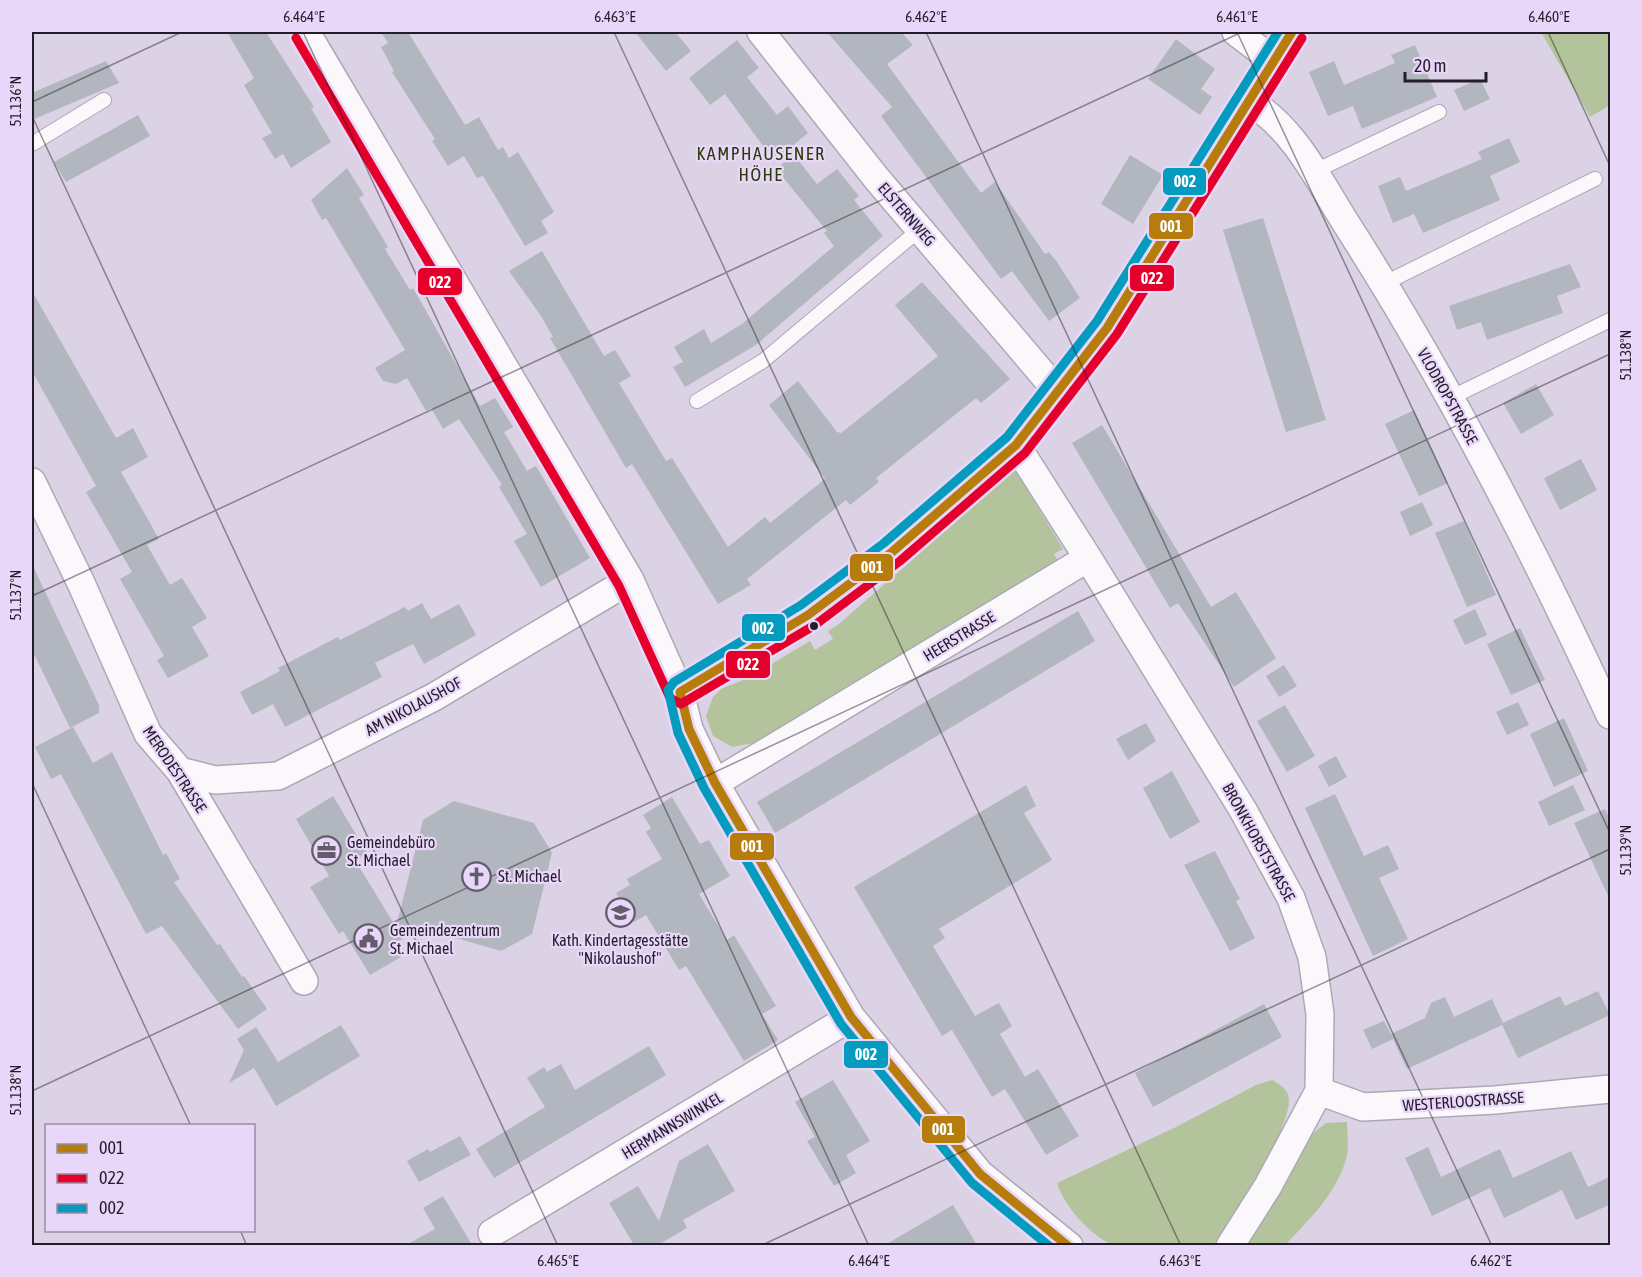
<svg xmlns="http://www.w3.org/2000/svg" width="1642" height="1277" viewBox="0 0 1642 1277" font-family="'Asap Condensed',sans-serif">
  <rect width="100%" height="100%" fill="#dcd2e5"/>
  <!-- green -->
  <path fill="#b3c49c" d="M1541 32H1610V105L1590 117Z
    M1015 470 1063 549 1054 554 1058 561 753 743 732 747 713 736 706 716 713 697 721 689 748 678 810 641 815 650 833 639 828 631 839 624Z
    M1272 1080C1280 1084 1289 1090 1289 1100 1289 1132 1233 1218 1213 1245 1197 1245 1121 1249 1111 1244 1089 1234 1064 1206 1057 1183L1174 1128 1256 1085Z
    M1347 1122C1347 1132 1349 1145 1347 1155 1339 1191 1309 1220 1285 1245L1242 1246 1307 1138 1326 1123Z"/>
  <!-- building -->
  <path fill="#b2b6be" d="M227 32H266L314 107 311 108 331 142 291 168 283 154 275 159 262 138 272 133 244 85 254 78Z
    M381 32H408L465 125 479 117 498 150 503 147 509 158 518 152 554 212 541 221 548 233 525 246 483 176 477 178 464 156 448 166 432 141 435 139 392 72 394 71 381 47 388 43Z
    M635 32H675L691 51 666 71Z
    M827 32H901L913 45 887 64 981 193 995 182 1045 254 1049 252 1057 262 1080 298 1049 321 1012 271 1001 279 881 116 892 107Z
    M1176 39 1215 69 1201 89 1212 97 1200 115 1148 79Z
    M737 40 759 68 747 77 777 115 788 106 808 133 774 161 725 94 710 105 689 78Z
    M1415 45 1437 97 1362 129 1353 106 1328 116 1309 72 1334 61 1344 85 1395 63 1391 55Z
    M106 61 119 83 32 120V93Z
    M1480 79 1490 99 1464 111 1454 90Z
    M138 115 150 136 66 182 54 162Z
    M1509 138 1520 162 1490 176 1500 200 1423 233 1414 214 1393 223 1378 186 1400 177 1406 191 1482 159 1478 152Z
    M794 155 817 184 837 169 859 196 854 200 883 236 756 345 685 387 673 367 683 362 674 347 704 329 711 343 742 324 834 246 824 233 827 231 776 169Z
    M1130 155 1163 175 1133 224 1101 204Z
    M347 168 364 195 359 198 388 247 385 249 410 290 413 288 480 406 495 398 513 427 504 432 527 471 536 466 590 558 541 587 514 541 527 534 499 487 502 485 459 419 443 429 431 408 426 411 407 378 396 384 383 381 375 368 405 350 326 218 322 220 311 200Z
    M1263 218 1326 420 1286 432 1223 230Z
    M542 251 604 356 615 350 631 376 619 383 666 461 672 458 728 547 765 517 770 523 825 479 769 405 798 381 837 432 841 433 938 356 895 305 922 282 1010 379 981 403 976 398 876 478 879 482 850 505 846 500 747 579 751 585 718 604 632 464 626 468 550 338 553 337 541 316 509 271Z
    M1570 264 1581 287 1557 296 1563 313 1487 340 1481 322 1457 330 1449 306Z
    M32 291 116 438 133 428 148 457 121 472 159 539 147 545 170 585 182 578 207 618 192 627 209 656 168 678 157 660 164 656 120 579 132 572 86 492 96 486 32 371Z
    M1536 384 1554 415 1521 434 1503 403Z
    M1414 410 1448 483 1419 496 1385 424Z
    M1102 425 1211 607 1236 592 1276 658 1234 687 1178 603 1170 608 1072 443Z
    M1581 459 1597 490 1560 510 1544 478Z
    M1422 502 1433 525 1410 536 1400 512Z
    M1464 521 1496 595 1467 607 1435 533Z
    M32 564 99 705V713L70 728 32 650Z
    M422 603 431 619 459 604 476 635 424 664 413 644 375 663 382 677 285 727 273 704 252 715 240 692 280 671 278 668 338 637 340 640 405 607 408 611Z
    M1475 609 1487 635 1465 645 1453 620Z
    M1078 611 1095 641 775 833 757 802Z
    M1520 628 1545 680 1511 695 1487 644Z
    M1284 665 1297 686 1279 697 1266 676Z
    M1518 702 1529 725 1507 735 1496 712Z
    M1285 705 1315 756 1287 772 1257 721Z
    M1564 718 1588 771 1554 787 1530 734Z
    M1146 723 1156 741 1128 760 1116 739Z
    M73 727 93 763 112 752 163 855 166 853 180 879 174 882 217 945 220 944 242 977 244 976 267 1009 238 1029 162 926 146 934 61 774 51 779 35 747Z
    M1336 756 1347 777 1329 787 1318 766Z
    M1172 771 1200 822 1170 839 1143 788Z
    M1026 785 1036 806 1024 813 1052 860 939 929 945 938 933 946 975 1016 999 1003 1012 1026 1000 1034 1025 1077 1038 1069 1079 1136 1046 1155 1005 1089 992 1097 952 1030 942 1036 854 887Z
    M1573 785 1585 810 1549 826 1538 802Z
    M1335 794 1364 856 1388 845 1399 869 1379 878 1408 939 1373 956 1305 808Z
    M333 796 367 853 355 860 396 927 423 820 454 801 534 823 552 853 532 934 501 951 421 928 393 944 401 957 370 975 343 931 339 934 310 887 329 876 296 819Z
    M672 797 700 844 709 840 730 876 699 894 727 940 734 935 776 1006 762 1014 778 1040 744 1061 686 966 679 970 646 915 634 922 616 893 630 885 627 879 662 859 646 832 651 828 643 815Z
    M1605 809 1611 821V902L1574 823Z
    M1215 851 1240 899 1236 901 1255 938 1230 951 1184 865Z
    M1598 991 1610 1015 1518 1058 1502 1025 1407 1069 1393 1039 1372 1049 1363 1030 1384 1021 1391 1034 1425 1018 1431 1003 1445 997 1454 1017 1492 999 1503 1023 1560 996 1565 1006Z
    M1264 1004 1282 1037 1153 1107 1135 1073Z
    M341 1025 360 1056 276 1106 254 1068 229 1083 244 1050 237 1039 256 1027 278 1062Z
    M649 1046 666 1075 494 1178 476 1149 545 1107 527 1078 544 1067 547 1072 561 1064 575 1090Z
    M833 1080 870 1141 846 1155 856 1173 834 1186 807 1141 815 1137 795 1102Z
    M460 1136 471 1155 419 1182 407 1161 428 1149 430 1152Z
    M708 1144 735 1191 683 1220 687 1228 658 1245H634L609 1203 638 1186 659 1221 679 1161Z
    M1428 1147 1441 1177 1500 1149 1513 1178 1571 1151 1588 1187 1611 1176V1204L1576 1220 1562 1190 1504 1218 1490 1188 1432 1216 1405 1158Z
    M443 1196 472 1245H406L435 1229 423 1208Z
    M953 1205 977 1245H885Z"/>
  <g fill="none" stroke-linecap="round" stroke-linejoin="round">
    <defs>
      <path id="service" d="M32 144 104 100
        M1313 172 1439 112
        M1385 283 1595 179
        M1450 398 1610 320
        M697 401 763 361 919 230"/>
      <path id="minor" d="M306 32 630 580 680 692 689 729 715 783 851 1017 980 1174 1069 1246
        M761 32 877 179 1058 392
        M1236 32 1274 61
        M1250 102C1295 129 1319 181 1347 225 1447 381 1532 546 1610 715
        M32 482 81 583 148 734 180 771 304 981
        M1088 558 1243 810 1291 898 1312 957 1320 1014 1319 1091 1268 1186 1230 1246
        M680 692 808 615 892 552 1016 445 1107 328 1292 32
        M180 771 215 780 278 776 434 697 630 580
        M715 783 1088 558 1016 445
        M1319 1091 1363 1107 1495 1100 1610 1089
        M492 1233 851 1017"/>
    </defs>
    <!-- service casing -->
    <use href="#service" stroke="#aea7b6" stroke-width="16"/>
    <!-- minor casing -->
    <use href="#minor" stroke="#aea7b6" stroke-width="30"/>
    <!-- service -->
    <use href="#service" stroke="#faf8fb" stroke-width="14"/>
    <!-- minor -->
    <use href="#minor" stroke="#faf8fb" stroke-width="27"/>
    <defs>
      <path id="bus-1" d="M680 692 808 615 892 552 1016 445 1107 328 1292 32
        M680 692 689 729 715 783 851 1017 980 1174 1068 1246"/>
      <path id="bus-2" d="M296 38 619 586 670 698 681 704 815 625 900 561 1025 453 1117 334 1302 38"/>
      <path id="bus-3" d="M1049 1246 972 1183 841 1024 704 788 678 733 668 690 674 682 801 605 884 543 1007 437 1097 321 1278 32"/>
    </defs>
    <!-- bus-1 casing -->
    <use href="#bus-1" stroke="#e9d7fa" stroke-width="14"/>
    <!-- bus-2 casing -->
    <use href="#bus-2" stroke="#e9d7fa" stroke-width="14"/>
    <!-- bus-3 casing -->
    <use href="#bus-3" stroke="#e9d7fa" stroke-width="14"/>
    <!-- bus-1 -->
    <use href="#bus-1" stroke="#b77d0c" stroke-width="9"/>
    <!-- bus-2 -->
    <use href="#bus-2" stroke="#e4002b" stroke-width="9"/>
    <!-- bus-3 -->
    <use href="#bus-3" stroke="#049bbe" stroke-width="9"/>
  </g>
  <!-- ticks -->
  <path fill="none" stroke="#231c29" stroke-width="1.5" stroke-opacity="0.45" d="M303 32 869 1246M614 32 1181 1246M926 32 1492 1246M1237 32 1610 833M1548 32 1610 166M32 102 182 32M32 116 558 1246M32 596 1242 32M32 783 191 1126M32 1091 1610 354M240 1230 247 1246M760 1246 1610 849"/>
  <!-- icons -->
  <defs>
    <symbol id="office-ring" viewBox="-11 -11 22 22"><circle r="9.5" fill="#e9d7fa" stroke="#645c6b" stroke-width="1.5"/><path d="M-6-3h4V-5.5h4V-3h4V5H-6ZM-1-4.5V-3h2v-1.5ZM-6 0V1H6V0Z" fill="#645c6b"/></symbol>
    <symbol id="church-ring" viewBox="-11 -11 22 22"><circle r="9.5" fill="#e9d7fa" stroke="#645c6b" stroke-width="1.5"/><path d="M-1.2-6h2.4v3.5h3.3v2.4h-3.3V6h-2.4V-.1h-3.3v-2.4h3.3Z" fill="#645c6b"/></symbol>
    <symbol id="school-ring" viewBox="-11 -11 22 22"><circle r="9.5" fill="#e9d7fa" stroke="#645c6b" stroke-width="1.5"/><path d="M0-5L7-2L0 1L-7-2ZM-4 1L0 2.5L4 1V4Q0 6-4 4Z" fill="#645c6b"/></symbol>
    <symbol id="civic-ring" viewBox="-11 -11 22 22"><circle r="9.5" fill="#e9d7fa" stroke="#645c6b" stroke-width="1.5"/><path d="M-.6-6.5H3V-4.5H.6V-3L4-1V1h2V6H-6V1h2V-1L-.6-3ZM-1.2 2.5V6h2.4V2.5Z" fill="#645c6b"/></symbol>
  </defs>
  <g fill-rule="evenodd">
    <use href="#office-ring" x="310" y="834" width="33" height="33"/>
    <use href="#church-ring" x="460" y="860" width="33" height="33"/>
    <use href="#school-ring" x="604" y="896" width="33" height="33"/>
    <use href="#civic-ring" x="352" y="922" width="33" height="33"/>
  </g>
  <!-- markers -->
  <circle fill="#231c29" stroke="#e9d7fa" stroke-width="2" cx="814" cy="626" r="5"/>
  <g text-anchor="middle" stroke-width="4.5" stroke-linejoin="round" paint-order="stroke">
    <!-- street labels -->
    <g font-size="16" fill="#231c29" stroke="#e9d7fa">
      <text transform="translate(907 214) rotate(49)" y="6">ELSTERNWEG</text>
      <text transform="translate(1448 396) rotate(61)" y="6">VLODROPSTRASSE</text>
      <text transform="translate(959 636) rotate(-31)" y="6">HEERSTRASSE</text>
      <text transform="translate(413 706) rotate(-28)" y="6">AM NIKOLAUSHOF</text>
      <text transform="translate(175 769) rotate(56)" y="6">MERODESTRASSE</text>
      <text transform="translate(1259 842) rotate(61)" y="6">BRONKHORSTSTRASSE</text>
      <text transform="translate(1463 1101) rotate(-4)" y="6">WESTERLOOSTRASSE</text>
      <text transform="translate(672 1125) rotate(-31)" y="6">HERMANNSWINKEL</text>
    </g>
    <!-- poi labels -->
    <g font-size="16" fill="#231c29" stroke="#e9d7fa" text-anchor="start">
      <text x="347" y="848">Gemeindebüro<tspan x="347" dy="18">St. Michael</tspan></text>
      <text x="498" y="882">St. Michael</text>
      <text x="390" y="936">Gemeindezentrum<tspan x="390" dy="18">St. Michael</tspan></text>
      <text x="620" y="946" text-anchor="middle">Kath. Kindertagesstätte<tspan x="620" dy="18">"Nikolaushof"</tspan></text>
    </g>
    <!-- neighbourhood labels -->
    <g font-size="18" letter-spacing="1.5" fill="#293c07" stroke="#e9d7fa">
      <text x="761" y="160">KAMPHAUSENER<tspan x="761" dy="21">HÖHE</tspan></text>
    </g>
  </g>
  <g stroke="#e9d7fa" stroke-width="2">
    <rect x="1162" y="167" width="45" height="29" rx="6" fill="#049bbe"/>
    <rect x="1148" y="212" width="46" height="28" rx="6" fill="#b77d0c"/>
    <rect x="1129" y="264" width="46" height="28" rx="6" fill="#e4002b"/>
    <rect x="417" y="267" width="46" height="29" rx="6" fill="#e4002b"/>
    <rect x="849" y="553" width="45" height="29" rx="6" fill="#b77d0c"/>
    <rect x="741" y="613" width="45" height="29" rx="6" fill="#049bbe"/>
    <rect x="725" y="650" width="46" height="29" rx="6" fill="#e4002b"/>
    <rect x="729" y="832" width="46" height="29" rx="6" fill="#b77d0c"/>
    <rect x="843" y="1040" width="46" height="29" rx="6" fill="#049bbe"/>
    <rect x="921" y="1115" width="45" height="29" rx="6" fill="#b77d0c"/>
  </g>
  <g font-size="16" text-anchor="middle" font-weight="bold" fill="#fff">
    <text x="1185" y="187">002</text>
    <text x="1171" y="232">001</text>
    <text x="1152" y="284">022</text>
    <text x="440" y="288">022</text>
    <text x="872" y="573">001</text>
    <text x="763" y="634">002</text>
    <text x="748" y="670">022</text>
    <text x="752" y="852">001</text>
    <text x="866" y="1060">002</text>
    <text x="943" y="1135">001</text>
  </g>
  <!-- border -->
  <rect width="1642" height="1277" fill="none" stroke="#e9d7fa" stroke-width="66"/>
  <!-- legend -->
  <rect x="45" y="1124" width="210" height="108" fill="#e9d7fa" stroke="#9a8ca6" stroke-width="1.5"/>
  <rect x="57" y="1144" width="30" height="9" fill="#b77d0c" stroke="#9a8ca6" stroke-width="1.5"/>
  <text x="99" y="1154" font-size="18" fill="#231c29">001</text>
  <rect x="57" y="1174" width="30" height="9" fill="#e4002b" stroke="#9a8ca6" stroke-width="1.5"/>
  <text x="99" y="1184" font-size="18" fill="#231c29">022</text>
  <rect x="57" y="1204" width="30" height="9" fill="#049bbe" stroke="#9a8ca6" stroke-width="1.5"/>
  <text x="99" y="1214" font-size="18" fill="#231c29">002</text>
  <!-- scale -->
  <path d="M1405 72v9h81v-9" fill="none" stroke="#231c29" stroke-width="3"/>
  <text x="1414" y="72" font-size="18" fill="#231c29" stroke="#e9d7fa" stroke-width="4.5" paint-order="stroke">20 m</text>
  <rect x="33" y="33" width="1576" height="1211" fill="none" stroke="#231c29" stroke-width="2"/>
  <g font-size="15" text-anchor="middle" fill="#231c29">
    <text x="304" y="22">6.464°E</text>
    <text x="615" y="22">6.463°E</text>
    <text x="926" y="22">6.462°E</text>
    <text x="1237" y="22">6.461°E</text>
    <text x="1549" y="22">6.460°E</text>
    <text transform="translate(16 101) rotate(-90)" y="5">51.136°N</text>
    <text transform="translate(1626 355) rotate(-90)" y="5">51.138°N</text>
    <text transform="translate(16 595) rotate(-90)" y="5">51.137°N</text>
    <text transform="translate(1626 850) rotate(-90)" y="5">51.139°N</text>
    <text transform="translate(16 1090) rotate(-90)" y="5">51.138°N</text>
    <text x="558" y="1266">6.465°E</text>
    <text x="869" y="1266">6.464°E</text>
    <text x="1180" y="1266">6.463°E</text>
    <text x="1491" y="1266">6.462°E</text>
  </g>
</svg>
